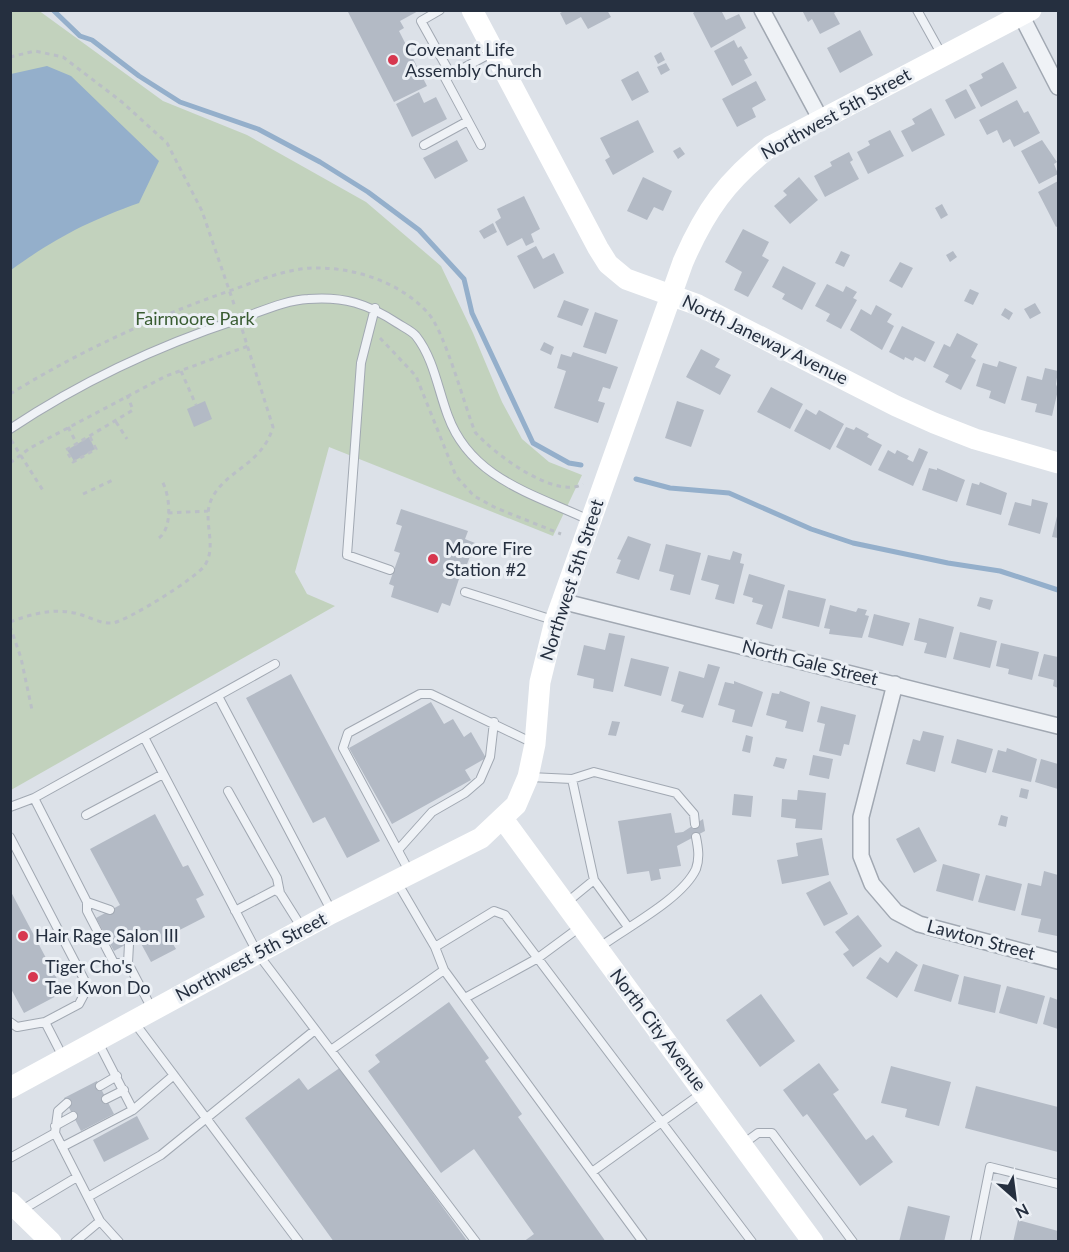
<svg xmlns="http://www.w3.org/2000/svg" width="1069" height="1252" viewBox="0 0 1069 1252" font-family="Lato,sans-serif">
  <rect width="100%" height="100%" fill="#dce1e8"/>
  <!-- green -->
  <path fill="#c2d2bd" d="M38 10 163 101 247 135 366 202 441 266 473 333 502 402 522 439 549 462 582 475 553 536 329 447 295 572 307 594 335 606 11 790 10 11Z"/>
  <!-- water -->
  <path fill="#94afcb" d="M47 66 71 76 159 161 139 203C88 221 54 239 11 270V74Z"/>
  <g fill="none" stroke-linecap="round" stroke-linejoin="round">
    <!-- stream -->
    <path stroke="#94afcb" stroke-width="5" d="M53 10 80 36 92 40 139 76 180 102 258 129 320 162 368 192 419 230 464 279 472 313 533 443 569 463 581 465
      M636 479 670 488 729 493 811 529 853 543 948 563 1000 571 1058 590"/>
  </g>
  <!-- building -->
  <path fill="#b3bac5" d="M347 10H420L400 21 404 28 399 31 427 86 394 102Z
    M566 10H607L611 17 588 29 581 17 566 25 560 13Z
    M697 10H721L726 20 739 14 746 28 711 48 693 13Z
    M802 10H839L834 13 840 24 820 34 812 19 808 22Z
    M860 30 873 55 840 73 827 48Z
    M734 40 738 48 741 46 748 58 744 60 752 75 732 86 714 51Z
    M661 52 665 60 658 64 654 56Z
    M1003 62 1017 88 981 107 969 85 983 78 981 74Z
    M666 63 670 70 661 75 657 67Z
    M638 71 649 92 632 101 621 80Z
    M756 81 766 100 752 108 756 117 737 127 722 99Z
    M966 89 976 108 955 119 945 100Z
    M419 92 424 103 436 97 447 119 412 137 396 104Z
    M1017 100 1024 113 1028 111 1040 133 1014 147 1010 139 1003 143 997 130 987 135 979 120Z
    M931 108 945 135 912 152 901 131 915 124 912 119Z
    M638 120 654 152 613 175 605 160 610 157 600 138Z
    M890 130 904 156 868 174 857 152 870 145 868 141Z
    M457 140 468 161 435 179 423 158Z
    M1042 140 1057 162 1054 164 1058 174 1039 184 1021 151Z
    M680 147 685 154 678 159 673 151Z
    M849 152 853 160 850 162 859 179 825 197 814 176 832 166 830 162Z
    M643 177 672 191 663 211 654 207 647 220 627 211Z
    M799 177 818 200 790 224 774 206 787 195 783 191Z
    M1058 181V226L1056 227 1038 192Z
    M524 196 540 229 531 234 534 242 526 246 522 238 507 246 495 222 501 218 497 209Z
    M942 204 948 215 941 219 935 208Z
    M493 223 497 232 484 239 479 231Z
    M743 229 769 242 762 256 769 260 748 297 734 290 742 272 725 262Z
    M536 246 543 259 554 253 564 273 534 289 517 256Z
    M841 251 850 255 844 267 835 263Z
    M953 251 957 257 950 262 946 255Z
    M900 262 913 268 902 288 889 281Z
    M783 266 816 283 802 310 782 299 785 294 772 287Z
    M827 284 843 292 846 286 857 292 853 298 857 300 841 329 826 321 830 314 815 306Z
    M970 289 979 293 973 305 964 301Z
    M564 300 589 309 582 326 557 317Z
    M1035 303 1041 313 1030 319 1024 309Z
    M876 305 892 314 887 322 894 326 882 350 850 330 861 309 871 315Z
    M1005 308 1013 313 1009 320 1001 315Z
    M595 312 618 320 606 354 583 347Z
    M902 326 935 342 925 362 915 357 913 361 905 357 904 360 889 352Z
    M957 333 978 344 971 357 976 360 961 390 945 382 949 375 933 367 944 344 950 347Z
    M544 342 554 347 551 355 540 350Z
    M701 349 720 359 715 367 731 375 720 395 686 377Z
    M573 352 618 367 610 389 603 387 598 401 605 403 598 423 554 408 566 371 557 368 561 354 571 357Z
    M999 361 1017 367 1005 404 989 398 991 391 976 386 983 363 997 367Z
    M1045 368 1058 371 1056 384 1058 390 1052 416 1035 412 1037 404 1021 400 1027 376 1042 380Z
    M771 387 803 404 790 429 757 412Z
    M205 401 212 419 194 427 187 409Z
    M677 401 704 410 691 447 665 438Z
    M806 409 816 415 819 410 844 424 830 450 794 431Z
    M846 427 854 430 856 427 869 434 867 437 882 445 871 466 836 447Z
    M89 437 95 449 74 461 67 450Z
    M919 448 928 452 913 486 878 470 888 450 895 454 897 450 909 456 907 459 913 462Z
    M929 468 937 470V468L965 480 957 502 922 490Z
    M980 482 1007 493 1001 515 966 505 972 483 979 485Z
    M1032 499 1048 503 1040 534 1008 525 1015 502 1031 506Z
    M401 509 468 531 465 539 475 543 466 567 460 565 458 572 461 573 450 606 442 603 438 613 391 597 394 586 389 584 400 553 394 551 402 526 396 524Z
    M1058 512V538L1052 537Z
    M628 536 651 544 639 580 616 573 621 560 617 559Z
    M666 544 701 553 690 595 670 590 674 575 659 571Z
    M733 551 742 554 740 563 744 564 734 604 715 599 719 585 701 580 708 555 730 560Z
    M749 574 785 585 772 629 756 624 763 605 752 602 753 598 743 595Z
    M788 590 826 599 819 627 782 618Z
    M980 597 993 600 990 610 977 606Z
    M830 605 856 612 858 608 867 610 865 615 869 616 862 638 829 634 830 629 824 628Z
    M874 614 910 623 903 646 868 637Z
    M919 618 954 627 946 658 924 653 927 643 914 640Z
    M960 632 997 641 990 668 953 659Z
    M609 633 625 636 613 692 593 688 594 679 577 675 584 645 605 650Z
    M1001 643 1039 652 1032 680 1008 674 1009 669 996 666Z
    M1044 654 1058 657V688L1053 686 1054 680 1038 676Z
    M631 658 669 667 661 696 624 686Z
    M708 664 720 667 703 718 681 712 684 705 671 701 679 671 704 678Z
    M291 674 380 841 347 858 325 817 313 823 246 698Z
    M734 681 763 692 752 727 732 722 735 710 718 705 725 682 734 684Z
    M780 691 810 702 803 732 785 728 787 721 766 715 772 693 779 694Z
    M431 702 444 724 453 719 464 737 471 732 486 758 465 770 471 780 392 824 349 748Z
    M821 706 856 715 849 745 844 744 841 756 819 751 825 724 817 722Z
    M612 721 620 722 616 736 608 735Z
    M923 731 944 736 935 772 906 764 913 739 920 741Z
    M746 735 753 737 750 753 742 751Z
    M957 739 993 749 986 773 951 763Z
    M1007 748 1037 759 1031 782 992 772 998 750 1006 752Z
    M813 755 833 759 829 779 809 775Z
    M776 757 787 759 784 769 773 766Z
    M1041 759 1058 764V789L1035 782Z
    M1021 788 1029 790 1027 799 1019 797Z
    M798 790 826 793 822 830 795 828 796 819 781 817 782 799 797 800Z
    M734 794 753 796 751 817 732 815Z
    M671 813 675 833 683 832 703 819 705 831 677 846 681 866 659 869 661 879 651 881 649 871 627 874 618 821Z
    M155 814 183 867 188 865 204 895 196 899 205 917 168 936 176 949 151 962 138 938 114 951 96 918 120 905 90 849Z
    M1001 815 1008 817 1006 827 998 825Z
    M919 827 937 861 914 873 896 839Z
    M822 838 829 875 782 884 777 860 798 856 796 843Z
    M943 864 980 874 973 901 936 891Z
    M1044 871 1058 875 1057 936 1038 932 1041 919 1021 915 1028 883 1041 886Z
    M986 875 1022 884 1015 911 978 902Z
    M830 881 848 914 824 926 806 893Z
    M10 890 64 992 24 1013 10 987Z
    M858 915 882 946 853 967 843 954 849 950 835 932Z
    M896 951 918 965 897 998 866 978 880 957 888 963Z
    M923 964 959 975 951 1002 914 991Z
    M964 976 1001 985 995 1013 958 1004Z
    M1007 986 1045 996 1037 1024 999 1013Z
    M761 994 795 1041 760 1067 726 1020Z
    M1050 997 1058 1000V1029L1043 1024Z
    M449 1002 489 1058 485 1061 522 1114 518 1117 606 1242H523L534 1234 474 1149 441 1173 368 1071 380 1062 375 1055Z
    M819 1063 839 1090 833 1094 866 1140 873 1135 893 1162 860 1186 807 1114 803 1117 783 1090Z
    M891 1066 951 1082 939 1126 905 1117 907 1109 881 1103Z
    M341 1067 468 1242H334L245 1118 299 1078 308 1090Z
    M97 1081 114 1114 81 1131 64 1098Z
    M976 1086 1058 1107V1152L965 1128Z
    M137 1116 149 1139 104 1162 93 1140Z
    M908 1206 950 1216 944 1242H899Z
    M1018 1220 1058 1231V1242H1013Z"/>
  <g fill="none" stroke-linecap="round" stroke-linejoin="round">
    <defs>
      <path id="lane" d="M440 10 421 21 451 75
        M917 10 942 55
        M424 145 468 121
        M481 145 445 78 493 52
        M375 308 361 363 347 555 390 570
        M10 429C82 381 157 346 239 319 260 312 286 300 308 299 344 296 368 304 397 323 403 327 412 331 416 336 434 359 438 390 448 416 471 479 534 494 589 520
        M465 592 553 620
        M218 696 332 912
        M144 737 258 954 476 1242
        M530 777 572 779 594 772 676 793 694 814 695 824
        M228 791 277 878 280 893
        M34 798 87 902V911L114 963H128L152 1009
        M10 807 34 798 275 664
        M86 815 163 774
        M10 837 88 987 79 1004 45 1022 63 1057
        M398 850 432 812 465 793 480 780 490 757 494 722
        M410 873 343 748 348 733 420 694H431L533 743
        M594 880 628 927
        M397 882 435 947 444 970 643 1242
        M87 902 110 910
        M566 903 594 880 572 779
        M235 911 275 890 280 893 302 928
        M435 947 494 911 505 915 752 1242
        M600 947C627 927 682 899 696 869 700 858 698 847 696 837
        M128 963 129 944
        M465 998 538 958 580 927
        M10 1022 17 1027 45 1022
        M134 1022 299 1242
        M331 1050 444 970
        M100 1086 117 1076
        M106 1099 124 1090
        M133 1110 174 1075
        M55 1126 73 1116
        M55 1133 58 1111 67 1103
        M743 1144 758 1133H772L853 1242
        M62 1147 133 1110 98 1042
        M10 1158 55 1133 100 1221
        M592 1172 702 1093
        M88 1197 161 1155 315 1030
        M22 1210 77 1177
        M75 1242 100 1221 119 1242
        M975 1242 990 1167 1058 1184"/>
      <path id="street" d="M762 10 821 120
        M1021 15 1058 87
        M561 601 1058 726
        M895 684 861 817V856L872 884 896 912 919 924 1058 961"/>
    </defs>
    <!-- lane casing -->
    <use href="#lane" stroke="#a1a8b2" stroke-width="10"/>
    <!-- street casing -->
    <use href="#street" stroke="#a1a8b2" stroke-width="18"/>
    <!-- path -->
    <path stroke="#babfc6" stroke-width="3" stroke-dasharray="4.5 4.5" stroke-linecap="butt" d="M10 57 35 51 63 57 122 102 167 143 202 211 235 307
      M380 338 416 376 456 476 474 496 496 508 561 534
      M181 371 196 405
      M10 394C80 351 152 318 229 291 255 282 284 269 313 268 354 267 400 282 428 313 445 332 464 404 475 432 493 453 555 500 583 484
      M116 422 127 439
      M68 427 77 444
      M90 437 96 449 73 462 66 450 133 410 127 395
      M11 440 44 492
      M10 463 30 448 166 376 248 346
      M83 494 115 479
      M168 513 208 511
      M159 538C173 527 170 495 162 481
      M10 622C34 613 57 607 82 615 91 618 102 624 112 623 126 622 198 577 205 565 218 544 201 520 212 498 227 469 262 465 273 427L242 329
      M10 626 21 658 32 710"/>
    <!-- lane -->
    <use href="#lane" stroke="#eff2f6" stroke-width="8"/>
    <!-- street -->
    <use href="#street" stroke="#eff2f6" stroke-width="15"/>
    <!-- secondary -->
    <path stroke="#fff" stroke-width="21" d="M472 10 598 248 608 264 626 279 698 305 896 406 934 423 975 439 1058 463
      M503 819 813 1242
      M10 1088 332 913 481 838 516 805 528 777 535 744 540 682 555 621 683 262C705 211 727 180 771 146L1031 10
      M10 1202 51 1242"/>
  </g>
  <!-- markers -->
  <g fill="#d7374f" stroke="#ecf0f5" stroke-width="2">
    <circle cx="393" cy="60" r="6"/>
    <circle cx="433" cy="559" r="6"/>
    <circle cx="23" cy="936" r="6"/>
    <circle cx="33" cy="977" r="6"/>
  </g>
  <g text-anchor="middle" stroke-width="6" stroke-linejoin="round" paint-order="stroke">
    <!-- poi labels -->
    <g font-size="18" fill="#252f3f" stroke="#ecf0f5" text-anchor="start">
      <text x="405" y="56">Covenant Life<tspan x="405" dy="21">Assembly Church</tspan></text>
      <text x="445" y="555">Moore Fire<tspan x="445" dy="21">Station #2</tspan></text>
      <text x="35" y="942">Hair Rage Salon III</text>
      <text x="45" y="973">Tiger Cho's<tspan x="45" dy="21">Tae Kwon Do</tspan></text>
    </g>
    <!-- street labels -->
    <g font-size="18" fill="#252f3f" stroke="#ecf0f5">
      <text transform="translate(836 114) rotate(-29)" y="6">Northwest 5th Street</text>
      <text transform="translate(765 340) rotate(26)" y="6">North Janeway Avenue</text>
      <text transform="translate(572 580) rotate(-72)" y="6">Northwest 5th Street</text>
      <text transform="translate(810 663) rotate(14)" y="6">North Gale Street</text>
      <text transform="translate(981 940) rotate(15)" y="6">Lawton Street</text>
      <text transform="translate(251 957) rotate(-28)" y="6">Northwest 5th Street</text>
      <text transform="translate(658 1030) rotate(53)" y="6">North City Avenue</text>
    </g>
    <!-- park labels -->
    <g font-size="18" fill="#395c31" stroke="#ecf0f5">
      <text x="195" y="325">Fairmoore Park</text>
    </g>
  </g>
  <!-- border -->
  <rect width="1069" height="1252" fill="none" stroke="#252f3f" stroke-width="24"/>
  <!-- north arrow -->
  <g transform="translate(1015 1198) rotate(152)" stroke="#ecf0f5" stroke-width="4.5" paint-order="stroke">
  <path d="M0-4.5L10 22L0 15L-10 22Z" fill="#252f3f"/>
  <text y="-9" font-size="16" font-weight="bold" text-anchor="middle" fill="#252f3f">N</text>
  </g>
</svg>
